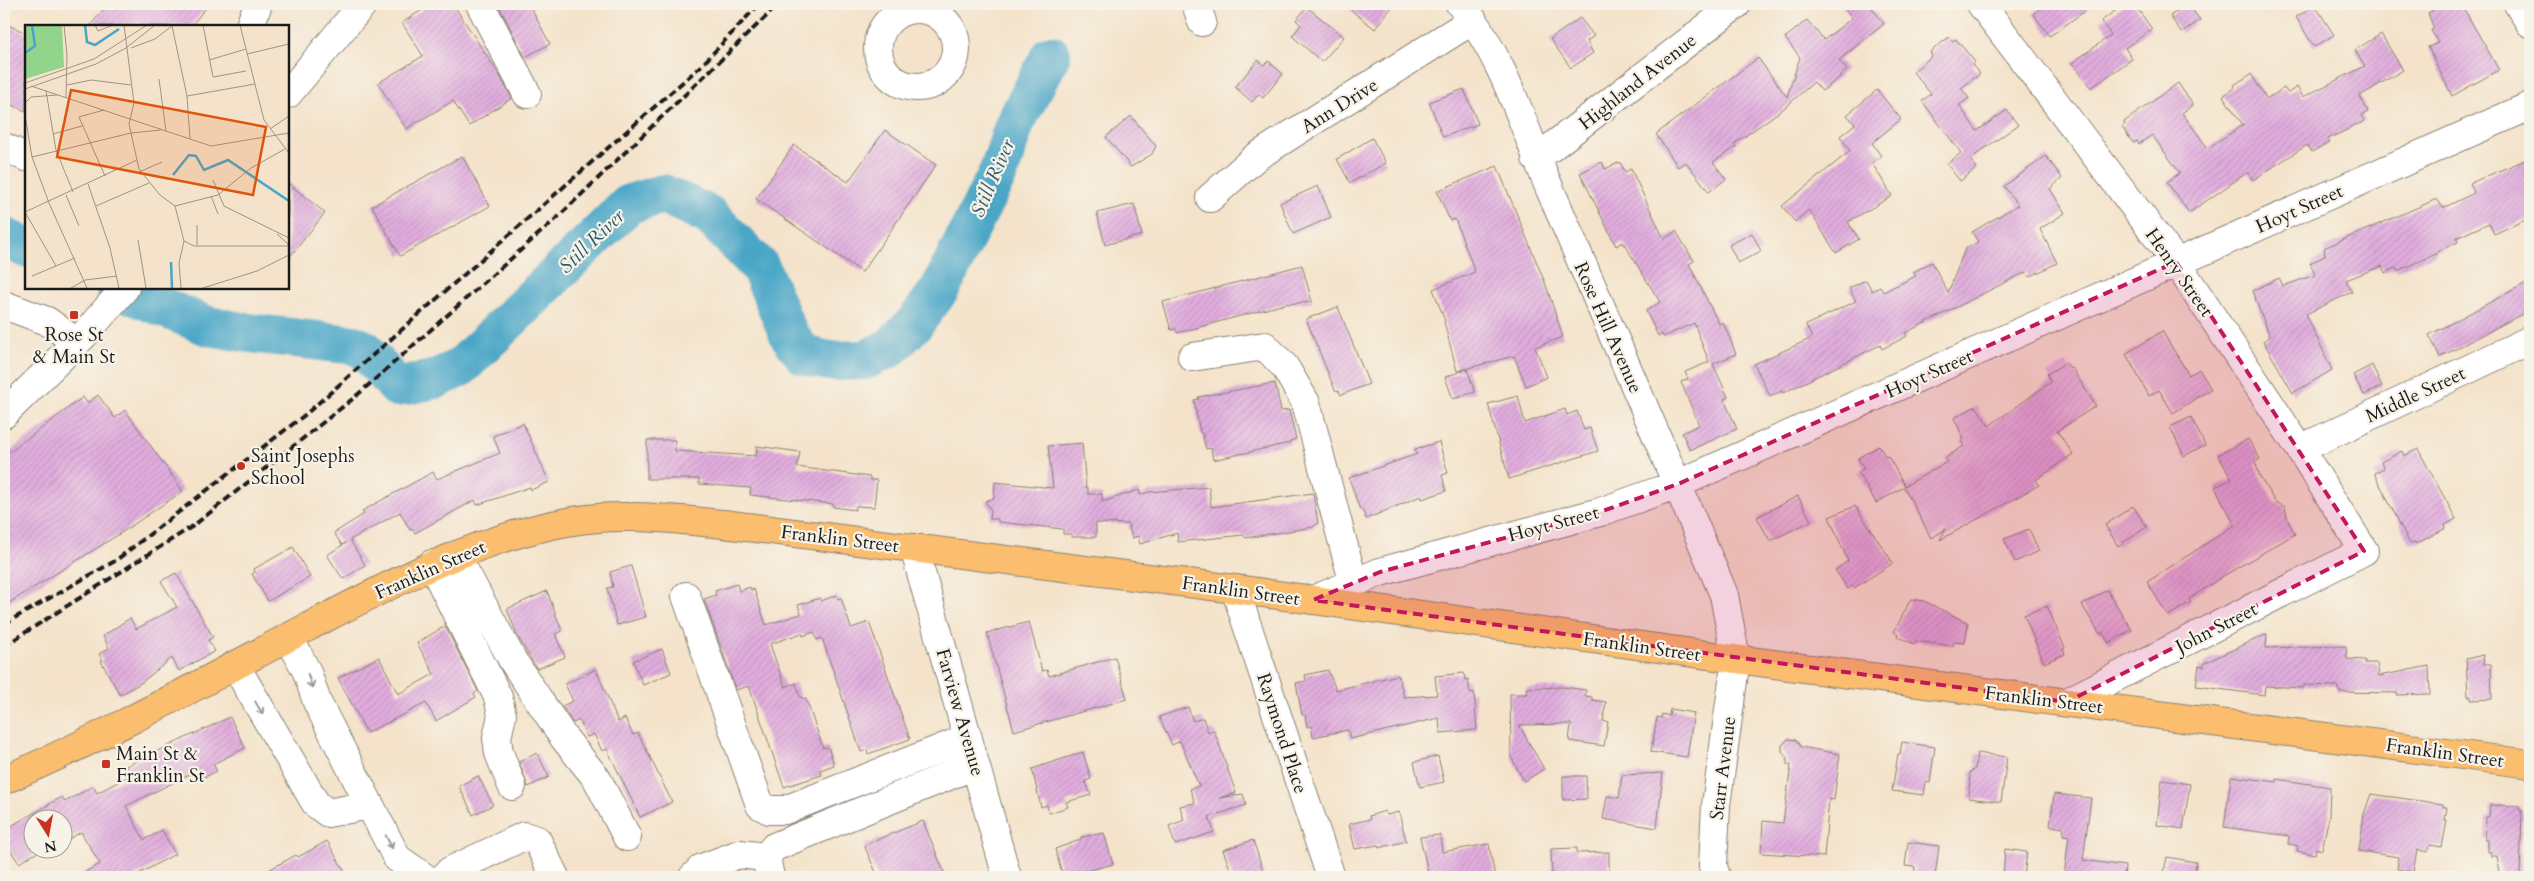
<svg xmlns="http://www.w3.org/2000/svg" width="2534" height="881" viewBox="0 0 2534 881" font-family="Cardo,serif">
  <defs>
    <pattern id="building-hatch" width="6" height="6" patternUnits="userSpaceOnUse" patternTransform="scale(1.25)"><rect width="6" height="6" fill="#e1adde"/><path d="M-1 1l2-2M0 6l6-6M5 7l2-2" fill="none" stroke="#c094be"/></pattern>
  </defs>
  <rect width="100%" height="100%" fill="#f7f3e8"/>
  <filter id="ink" filterUnits="userSpaceOnUse"><feTurbulence type="fractalNoise" baseFrequency=".02" numOctaves="2"/><feDisplacementMap in="SourceGraphic" scale="10" xChannelSelector="R" yChannelSelector="G"/><feConvolveMatrix kernelMatrix="1 2 1 2 8 2 1 2 1" color-interpolation-filters="sRGB"/></filter>
  <filter id="wash" filterUnits="userSpaceOnUse"><feTurbulence type="fractalNoise" baseFrequency=".0096" numOctaves="4" result="noise"/><feDisplacementMap in="SourceGraphic" scale="20" xChannelSelector="R" yChannelSelector="G"/><feGaussianBlur stdDeviation="1.12" result="paint"/><feColorMatrix in="noise" values="0 0 0 0 0 0 0 0 0 0 0 0 0 0 0 0 0 1.4 0 .05"/><feComposite in="paint" operator="in"/></filter>
  <g filter="url(#wash)">
    <rect width="100%" height="100%" fill="#f4e3ca"/>
    <g fill="none" stroke-linecap="round" stroke-linejoin="round">
      <!-- river -->
      <path stroke="#48a6c7" stroke-width="40" d="M4 237 26 248
        M116 288 208 326 249 333 354 345 365 350 397 387 436 379 461 367 629 204 663 194 709 215 760 267 789 335 804 355 829 361 865 360 890 348 915 323 940 289 999 171 1015 123 1051 55"/>
    </g>
    <g id="blocks">
      <!-- building -->
      <path fill="url(#building-hatch)" d="M108 4H209L191 26H90Z
        M431 4H453L500 76 512 98 469 126 453 101 406 129 378 83 423 56 402 23Z
        M498 4H529L550 44 525 57Z
        M1343 4H1394L1375 29Z
        M1841 4H1869L1884 24 1839 60 1847 70 1839 76 1840 77 1822 91 1814 82 1783 109 1734 144 1736 147 1713 162 1726 179 1709 192 1686 162 1678 167 1656 134 1758 58 1787 97 1800 57 1785 38 1807 20 1824 40 1852 18Z
        M2046 4H2095L2050 36 2033 14Z
        M2125 4H2134L2152 29 2125 48 2132 59 2091 88 2072 63 2111 35 2101 21Z
        M2188 4 2200 20 2182 33 2170 16Z
        M2444 4H2461L2499 70 2452 96 2428 47 2438 43 2431 30 2434 29 2428 13Z
        M2315 5 2334 35 2314 47 2296 17Z
        M1307 7 1344 37 1322 62 1292 36 1301 25 1296 20Z
        M1580 18 1594 36 1587 41 1593 53 1571 68 1550 39Z
        M4 23 26 33V111L4 102Z
        M2381 34 2403 70 2360 96 2368 112 2362 115 2365 121 2328 139 2329 142 2312 152 2307 145 2253 180 2248 172 2189 213 2167 182 2180 173 2152 135 2139 144 2137 141 2133 143 2122 127 2125 124 2124 122 2178 83 2193 105 2182 113 2208 148 2243 125 2223 96 2235 87 2234 85 2251 74 2267 99 2284 88 2288 93 2297 87 2303 97 2365 66 2355 50Z
        M1949 37 1953 41 1956 39 1975 62 1972 65 1980 74 1961 88 1969 98 1959 105 1977 131 2007 110 2018 125 1970 159 1977 168 1960 181 1947 164 1961 153 1922 101 1931 94 1913 72 1932 56 1930 52Z
        M1258 60 1264 65 1268 61 1283 74 1263 98 1259 94 1252 102 1235 87Z
        M1464 89 1478 124 1443 137 1429 102Z
        M1877 90 1901 119 1872 143 1881 156 1872 163 1892 196 1848 222 1859 239 1836 253 1809 210 1795 222 1782 206 1850 151 1840 136 1855 124 1847 115Z
        M1131 116 1156 146 1152 154 1131 167 1106 137Z
        M885 130 936 165 862 272 756 199 794 145 848 182Z
        M1372 138 1386 163 1350 183 1337 159Z
        M462 156 490 206 400 256 372 206Z
        M2046 156 2062 178 2050 189 2065 213 2040 229 2057 263 2029 277 2026 272 1905 333 1907 336 1882 349 1880 345 1783 393 1782 391 1770 396 1754 364 1812 338 1806 325 1856 301 1849 288 1866 280 1872 291 1880 287 1883 292 1916 276 1913 272 1932 262 1948 293 1965 249 1978 242 1972 232 2018 205 2004 186Z
        M2530 158V218L2494 234 2489 223 2456 238 2458 242 2435 252 2436 254 2397 271 2396 268 2385 273 2382 266 2346 280 2352 292 2306 314 2332 370 2293 393 2263 341 2270 337 2252 291 2279 278 2283 286 2315 275 2310 263 2325 256 2324 248 2437 199 2443 208 2474 193 2470 183Z
        M1602 162 1605 169 1620 162 1625 172 1631 169 1664 239 1676 231 1694 261 1689 264 1719 324 1723 322 1736 354 1713 364 1728 397 1724 399 1737 429 1690 450 1682 433 1699 425 1681 382 1688 379 1685 372 1709 362 1694 323 1663 337 1662 334 1658 336 1646 311 1660 302 1623 242 1616 246 1580 173Z
        M1497 166 1546 285 1563 337 1535 347 1547 377 1526 386 1514 356 1457 371 1444 322 1445 321 1433 289 1475 272 1455 219 1450 221 1437 191Z
        M288 183 325 213 288 259Z
        M1318 186 1331 217 1293 234 1280 203Z
        M1134 204 1142 235 1105 245 1097 213Z
        M1752 233 1761 251 1738 263 1729 245Z
        M1302 265 1312 302 1285 304 1177 333 1176 329 1171 330 1163 302Z
        M2530 281V310L2440 357 2429 335Z
        M1338 307 1369 384 1341 395 1339 391 1335 390 1306 319Z
        M2162 331 2189 375 2199 369 2211 389 2173 413 2159 390 2149 396 2126 354Z
        M2066 363 2070 368 2071 367 2096 406 2057 431 2073 454 2036 480 2039 485 1940 540 1946 529 1931 538 1904 487 1876 503 1858 472 1864 469 1858 458 1879 446 1886 457 1888 456 1905 486 1947 462 1945 458 1964 446 1961 441 1964 439 1954 418 1976 406 1989 426 2051 382 2047 374Z
        M2372 365 2382 386 2364 395 2353 375Z
        M1467 369 1475 392 1453 399 1445 377Z
        M1275 383 1281 411 1289 410 1296 439 1290 441V443L1213 460 1211 448 1206 449 1202 433H1200L1194 400 1199 399 1198 397Z
        M98 395 115 418 125 410 183 491 121 533 4 606V456L83 397 87 403Z
        M1518 396 1525 423 1565 409 1567 415 1577 411 1584 430 1590 428 1598 451 1509 479 1488 404Z
        M2191 417 2205 445 2184 456 2170 427Z
        M523 423 549 482 531 490 530 487 477 505 475 500 415 533 412 529 410 530 400 512 350 540 365 565 343 579 327 555 346 543 342 545 334 533 364 514 362 511 433 472 437 479 500 453 493 436Z
        M2248 439 2260 459 2255 462 2260 477 2275 502 2285 507 2288 521 2295 534 2220 578 2189 599 2191 602 2168 616 2147 582 2235 525 2215 487 2232 479 2218 455Z
        M647 440H675V451L756 456 757 446 800 452 797 467 870 477V480H877L874 507 856 506 855 510 833 507V504L750 495 751 488 699 484V479H647Z
        M1439 442 1448 473 1442 475 1446 491 1422 499 1421 496 1366 519 1362 509 1360 510 1349 478 1417 454 1415 449Z
        M1082 443 1086 488H1088V494H1102V502L1139 490 1140 495 1149 492 1209 487 1211 507 1313 493 1318 523 1313 527 1246 538 1243 535 1178 542 1177 533 1140 544 1138 536 1132 538 1128 524 1096 523V537H1072V534H1063V529L998 522V519H990L991 510 985 501 994 498 995 482 1053 488 1048 446Z
        M2418 449 2456 519 2445 525 2446 528 2416 544 2415 542 2410 544 2374 473 2384 468 2381 462 2402 451 2404 456Z
        M1798 496 1811 521 1770 541 1757 517Z
        M1855 506 1893 563 1854 588 1852 586 1848 589 1835 570 1848 561 1829 517Z
        M2133 506 2147 527 2118 546 2105 525Z
        M2029 529 2039 551 2015 562 2004 539Z
        M293 547 310 577 268 601 252 574 255 572 254 569Z
        M631 566 646 617 617 625 607 588 613 587 610 572Z
        M176 573 213 637 208 640 215 651 179 671 172 658 142 682 120 695 101 661 103 660 99 654 109 648 103 636 130 618 136 629 177 607 161 581Z
        M737 584 739 591 750 587 751 590 754 589 766 625 801 614 798 605 820 598 821 601 837 595 838 599 841 598 851 628 869 622 910 739 868 754 867 750 861 752 822 638 817 640 814 632 803 636 802 633 770 644 785 687 796 683 800 697 806 699 823 748 828 747 834 765 820 770 822 775 784 787 749 686 736 690 704 599 716 595 715 591Z
        M2107 590 2132 630 2109 643 2102 632 2100 634 2082 605Z
        M547 591 562 631 555 634 565 657 537 669 518 637 507 609Z
        M1911 599 1924 601 1968 623 1965 643 1954 642 1953 646 1916 641 1914 644 1897 636 1898 634 1894 632Z
        M2047 606 2065 648 2063 649 2065 654 2044 663 2024 615Z
        M1029 622 1042 671 1047 670 1049 676 1115 657 1127 699 1014 731 987 633Z
        M445 626 478 691 474 694 476 697 436 721 426 703 367 733 338 678 379 657 398 694 434 674 417 643Z
        M2267 634 2266 648 2346 646 2347 659 2365 660V663H2377L2379 676 2429 666 2430 694 2397 695V693L2339 692 2337 686 2304 685V688L2265 686 2264 695 2196 686 2199 666 2204 667V663Z
        M662 649 671 673 643 685 633 661Z
        M2483 655 2484 664H2491L2492 699 2471 700V696H2468L2466 659Z
        M596 669 618 722 625 718 633 735 638 733 672 802 640 817 607 749 602 751 594 734 587 737 579 720 573 723 562 706 573 701 565 684Z
        M1328 670 1336 690 1398 675 1404 697 1437 695 1435 676 1464 673 1465 680 1468 679 1470 693 1474 692 1477 730 1440 733 1439 718 1350 739 1348 730 1313 737 1311 726 1307 727 1305 715H1302L1296 683 1306 681 1305 675Z
        M1563 687 1586 690 1585 696 1592 697V700L1606 702 1603 721 1608 722 1604 746 1569 741 1571 724 1519 725 1544 769 1524 781 1511 757 1510 694H1527L1526 688Z
        M1188 707 1193 721 1203 718 1208 732 1214 730 1236 793 1219 798 1243 794 1246 805 1209 817 1214 832 1175 845 1169 826 1184 820 1180 806 1195 803 1190 789 1199 786 1180 741 1172 745 1159 717Z
        M1670 709 1694 713 1687 757 1651 752 1657 717 1661 718 1662 714 1669 716Z
        M230 717 245 748 213 764 217 771 197 781 193 773 126 806 144 840 162 830 175 854 133 877H76L100 864 81 832 62 843V818H32V848H54L43 854 41 850 19 863 4 841V830L62 797 65 802 93 786 97 793 129 776 126 766Z
        M1788 739 1796 740 1801 747 1840 754 1834 800 1829 799 1824 857 1761 853 1763 821 1783 823 1791 765H1787V758L1782 751V745Z
        M1902 742 1935 747 1930 783 1926 782 1924 795 1892 791 1898 754H1900Z
        M1083 752 1091 779 1085 781 1091 795 1066 802 1068 807 1049 813 1047 805 1041 807 1032 769Z
        M537 753 549 777 528 787 519 762Z
        M1977 753 2007 757 2001 802 1969 798 1970 772 1975 769Z
        M1438 756 1444 782 1420 787 1414 762Z
        M1663 773 1657 828 1603 819 1607 796 1619 798 1622 775Z
        M478 776 493 805 473 815 459 786Z
        M1563 776H1586L1587 799 1563 800Z
        M2231 776 2277 782V779L2330 787 2329 816 2322 850 2316 848 2315 854 2297 851 2298 846 2288 844 2289 836 2224 827Z
        M2162 780 2190 784 2183 829 2157 825Z
        M2054 794 2091 798 2083 860 2125 866 2124 877H2064L2069 836 2063 835 2064 828 2050 826Z
        M2371 794 2443 804V807H2447L2445 820H2447L2442 847 2430 845 2428 852 2417 850 2413 872 2397 869 2399 857 2359 851 2364 814Z
        M2490 805 2520 806V810H2522L2520 877H2501L2497 856H2491V852H2488V840H2485L2486 817H2489Z
        M1385 811 1387 815 1399 812 1406 841 1379 848 1378 845 1355 849 1349 824 1370 819 1369 816Z
        M923 821 946 877H878L864 845Z
        M1104 833 1113 864 1063 877 1055 849 1080 840 1081 837Z
        M1440 835 1442 852 1489 844 1495 877H1429L1420 837Z
        M1253 840 1264 874 1254 877H1233L1223 850Z
        M327 841 348 877H256L296 855 298 857Z
        M1908 842 1939 846 1935 877H1914L1915 867 1905 866Z
        M1577 848V853L1609 852V877L1552 876 1551 849Z
        M2005 849 2027 852 2024 877H2003Z
        M2167 857 2196 862 2194 877H2163Z"/>
    </g>
  </g>
  <g filter="url(#ink)">
    <use href="#blocks" fill-opacity="0" stroke="#888073" stroke-width="1"/>
    <g fill="none" stroke-linecap="round" stroke-linejoin="round">
      <defs>
        <path id="minor" d="M480 4 527 94
          M1196 4 1202 22
          M1460 4C1505 58 1524 130 1552 194 1610 328 1668 461 1724 595L1736 659 1716 805 1713 866 1716 877
          M1981 4 2176 262 2300 449 2364 551 2067 702
          M2518 4 2530 23
          M878 48a39 39 0 1 1 78 0a39 39 0 1 1-78 0Z
          M250 26 258 4
          M288 94 363 4
          M4 147 26 157
          M1536 159 1737 4
          M1210 198 1256 157 1473 20
          M4 305 47 321 76 342
          M1192 357 1265 346 1285 367 1306 403 1353 581
          M4 414 84 335 125 288
          M2300 449 2530 340
          M914 548 1007 877
          M456 555 513 661 564 738 597 779 627 837
          M432 564 498 697 502 715 497 738 499 753 512 786
          M1235 589 1331 877
          M686 596 760 805 769 810H785L968 738
          M1313 600 1380 572 1600 512 1678 484 2530 106
          M289 637 307 672 317 702 397 858 424 877
          M235 665 316 804 328 813 370 805
          M444 877 450 871 524 836 537 840 555 877
          M693 877 702 868 739 854 766 857
          M770 877 766 857 774 847 975 765"/>
        <path id="major" d="M4 780C108 735 207 680 308 627 391 584 474 539 567 522 619 512 671 519 723 524L1235 589 1736 659 2530 764"/>
      </defs>
      <!-- minor casing -->
      <use href="#minor" stroke="#888073" stroke-width="30"/>
      <!-- major casing -->
      <use href="#major" stroke="#888073" stroke-width="30"/>
      <!-- minor -->
      <use href="#minor" stroke="#fff" stroke-width="28"/>
      <!-- major -->
      <use href="#major" stroke="#fbbd6e" stroke-width="28"/>
      <!-- rail -->
      <path stroke="#1c1c1c" stroke-width="4" stroke-dasharray="8 4" stroke-linecap="butt" d="M4 624 115 561 306 414 702 65 759 4
        M4 646 193 526 355 397 558 217 779 4"/>
    </g>
    <!-- one-way arrows -->
    <defs><path id="oneway-shaft" d="M-6 0H5M1.5-3L5.5 0L1.5 3" fill="none" stroke-width="1.6" stroke-linecap="round" stroke-linejoin="round" transform="scale(1.25)"/></defs>
    <g stroke="#999">
      <use href="#oneway-shaft" transform="translate(310 681) rotate(72)"/>
      <use href="#oneway-shaft" transform="translate(259 708) rotate(60)"/>
      <use href="#oneway-shaft" transform="translate(389 842) rotate(63)"/>
    </g>
  </g>
  <!-- marked area -->
  <path fill="#c2185b" fill-opacity="0.2" stroke="#c2185b" stroke-width="4" stroke-dasharray="10 6" stroke-linejoin="round" d="M2176 262 2364 551 2067 702 1313 600 1380 572 1600 512 1678 484Z"/>
  <!-- markers -->
  <g fill="#c8321e" stroke="#f7f3e8" stroke-width="2">
    <rect x="69" y="310" width="10" height="10" rx="2.5"/>
    <circle cx="241" cy="466" r="5"/>
    <rect x="101" y="759" width="10" height="10" rx="2.5"/>
  </g>
  <g text-anchor="middle" stroke-width="4.5" stroke-linejoin="round" paint-order="stroke">
    <!-- street labels -->
    <g font-size="19" fill="#1c1c1c" stroke="#f7f3e8">
      <text transform="translate(1637 81) rotate(-38)" y="7">Highland Avenue</text>
      <text transform="translate(1339 105) rotate(-32)" y="7">Ann Drive</text>
      <text transform="translate(2299 208) rotate(-24)" y="7">Hoyt Street</text>
      <text transform="translate(2180 272) rotate(55)" y="7">Henry Street</text>
      <text transform="translate(1609 327) rotate(66)" y="7">Rose Hill Avenue</text>
      <text transform="translate(1929 373) rotate(-24)" y="7">Hoyt Street</text>
      <text transform="translate(2415 394) rotate(-25)" y="7">Middle Street</text>
      <text transform="translate(1553 523) rotate(-15)" y="7">Hoyt Street</text>
      <text transform="translate(840 538) rotate(7)" y="7">Franklin Street</text>
      <text transform="translate(430 569) rotate(-24)" y="7">Franklin Street</text>
      <text transform="translate(1241 590) rotate(8)" y="7">Franklin Street</text>
      <text transform="translate(2216 627) rotate(-27)" y="7">John Street</text>
      <text transform="translate(1642 646) rotate(8)" y="7">Franklin Street</text>
      <text transform="translate(2044 699) rotate(7)" y="7">Franklin Street</text>
      <text transform="translate(961 712) rotate(74)" y="7">Farview Avenue</text>
      <text transform="translate(1283 733) rotate(72)" y="7">Raymond Place</text>
      <text transform="translate(2445 752) rotate(8)" y="7">Franklin Street</text>
      <text transform="translate(1722 768) rotate(-83)" y="7">Starr Avenue</text>
    </g>
    <!-- poi labels -->
    <g font-size="19" fill="#1c1c1c" stroke="#f7f3e8" text-anchor="start">
      <text x="74" y="341" text-anchor="middle">Rose St<tspan x="74" dy="22">&amp; Main St</tspan></text>
      <text x="251" y="462">Saint Josephs<tspan x="251" dy="22">School</tspan></text>
      <text x="116" y="760">Main St &amp;<tspan x="116" dy="22">Franklin St</tspan></text>
    </g>
    <!-- water labels -->
    <g font-size="20" font-style="italic" fill="#305a69" stroke="#f7f3e8">
      <text transform="translate(992 178) rotate(-67)" y="7">Still River</text>
      <text transform="translate(591 241) rotate(-44)" y="7">Still River</text>
    </g>
  </g>
  <!-- overview -->
  <g transform="translate(25 25)">
    <rect width="264" height="264" fill="#f4e3ca"/>
    <path d="M0 0H37L39 42 0 54Z" fill="#93d48c"/>
    <path fill="none" stroke="#48a6c7" stroke-width="2.5" d="M60 0 62 17 70 20 94 4M0 28 10 21 7 0M148 150 164 130 171 131 179 145 203 135 264 176M146 237 147 263"/>
    <path fill="none" stroke="#9e9384" stroke-width="1" d="M39 0 42 30 41 73M70 0 73 6 88 0M99 0 109 78 104 99 114 144 135 170 150 181M178 0 188 52 221 46M215 0 239 95 264 128M147 1 162 71 165 114M106 23 130 14 147 1M222 29 264 19M184 35 221 24M134 54 141 106M0 58 69 34 122 0M42 60 66 55 106 60M6 61 186 121 264 108M0 64 71 39 101 23 130 0M21 66 31 125 48 167M162 71 230 59M0 78 6 72 32 70M79 85 54 92 80 151M0 90 7 132 24 178 62 263M245 104 264 91M28 109 57 101M7 132 106 108 136 105M114 147 137 137M188 155 199 181 264 213M63 159 85 223 94 263M41 170 54 201M186 171 193 189M71 181 124 158M150 181 193 170 226 143 260 124M150 181 159 216 154 238 156 263M0 187 112 135M0 187 31 241M172 200V220M252 209 264 220M113 215 121 263M159 216 169 221H264M7 251 50 233M46 263 60 255 92 251M178 263 232 246 264 230"/>
    <path fill="#de560d" fill-opacity="0.15" stroke="#de560d" stroke-width="2.5" d="M46 65 241 102 228 170 32 132Z"/>
    <rect width="264" height="264" fill="none" stroke="#1c1c1c" stroke-width="2.5"/>
  </g>
  <!-- margin -->
  <rect width="2534" height="881" fill="none" stroke="#f7f3e8" stroke-width="20"/>
  <!-- north arrow -->
  <g transform="translate(48 834) rotate(169)"><circle r="24" fill="#f7f3e8" stroke="#9f9d96"/>
  <path d="M0-4L9 19L0 12L-9 19Z" fill="#c8321e"/>
  <text y="-8" font-size="14" font-weight="bold" text-anchor="middle" fill="#1c1c1c">N</text>
  </g>
</svg>
